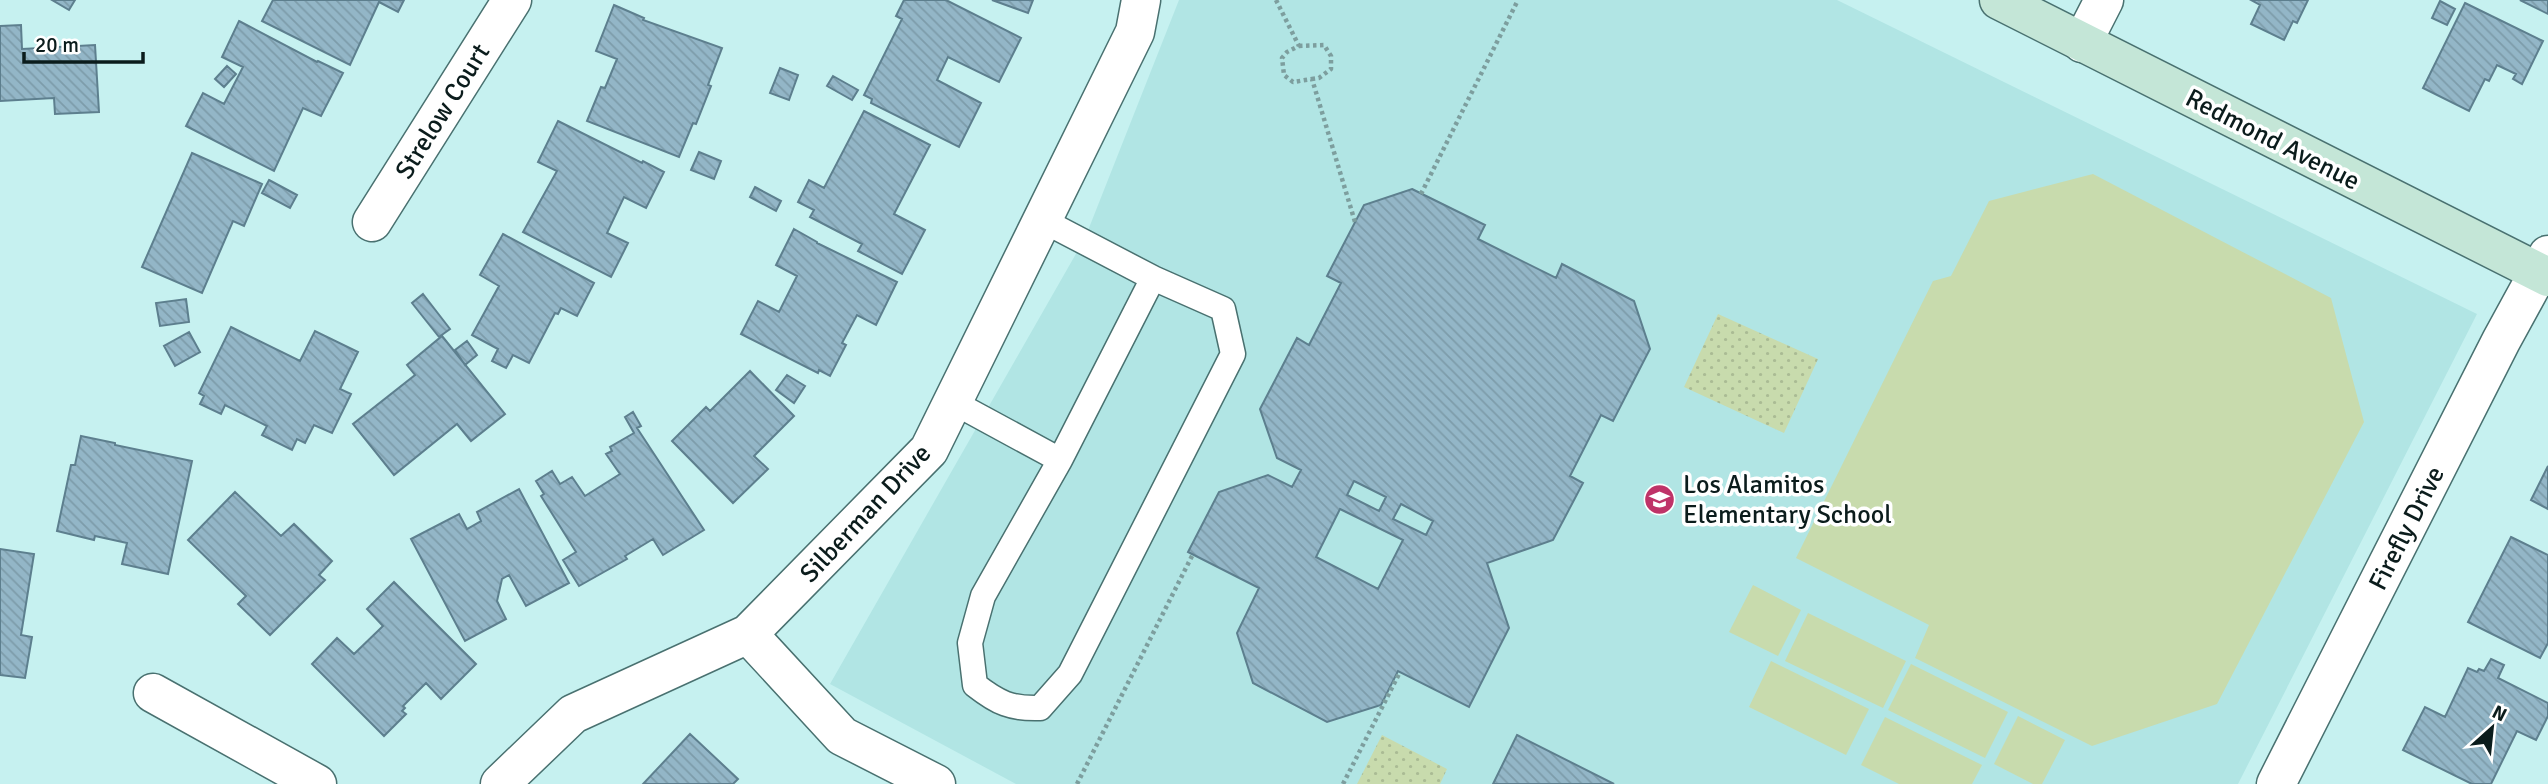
<svg xmlns="http://www.w3.org/2000/svg" width="2548" height="784" viewBox="0 0 2548 784" font-family="Signika,sans-serif">
  <defs>
    <pattern id="park-dots" width="8" height="8" patternUnits="userSpaceOnUse" patternTransform="scale(1.75)"><rect width="8" height="8" fill="#c8dbad"/><path d="M2 2h.1M6 6h.1" fill="none" stroke="#aabb94" stroke-width="1.8" stroke-linecap="round"/></pattern>
    <pattern id="building-back-hatch" width="6" height="6" patternUnits="userSpaceOnUse" patternTransform="scale(1.75)"><rect width="6" height="6" fill="#93b6c7"/><path d="M-1 5l2 2M0 0l6 6M5-1l2 2" fill="none" stroke="#7d9caa"/></pattern>
  </defs>
  <rect width="100%" height="100%" fill="#c6f1f0"/>
  <!-- built -->
  <path fill="#b1e5e4" d="M1179 0H1837L2477 314 2238 784H1016L830 684 1085 238Z"/>
  <!-- park -->
  <path fill="url(#park-dots)" d="M1718 314 1818 359 1784 433 1684 387Z
    M1382 735 1447 769 1440 784H1357Z"/>
  <!-- garden -->
  <path fill="#c8dbad" d="M2093 174 2331 298 2364 422 2217 704 2092 746 1915 658 1929 625 1796 558 1933 281 1951 276 1989 201Z
    M1753 585 1801 610 1778 656 1729 632Z
    M1808 613 1906 661 1883 708 1785 661Z
    M1771 661 1869 709 1846 755 1749 707Z
    M1911 664 2008 712 1985 758 1888 710Z
    M2018 716 2065 740 2042 784H2033L1994 764Z
    M1885 717 1982 765 1972 784H1899L1861 765Z"/>
  <!-- building -->
  <path fill="url(#building-back-hatch)" stroke="#5d7f8e" stroke-width="2" fill-rule="evenodd" d="M52 0H75L69 10Z
    M273 0H404L398 12 379 2 350 65 262 21Z
    M904 0H946L1021 38 999 82 948 57 937 80 981 103 959 147 871 103 872 99 864 95 902 19 896 16Z
    M992 0H1033L1028 13Z
    M2251 0H2308L2297 23 2293 21 2284 40 2251 24 2260 5Z
    M2520 0H2548V14Z
    M2440 1 2455 9 2447 25 2432 18Z
    M2465 3 2543 41 2522 84 2513 79 2516 74 2497 65 2489 81 2485 79 2469 111 2423 88Z
    M614 5 644 18 643 20 722 48 708 85 711 86 696 124 693 123 679 157 587 121 601 87 605 88 617 59 596 51Z
    M239 21 317 62 318 61 343 73 321 116 303 108 274 171 186 126 203 93 224 104 243 67 222 57Z
    M21 25 22 49 95 45 99 112 55 114 54 98 0 101V26Z
    M227 66 236 74 224 87 215 79Z
    M780 68 798 75 789 100 770 93Z
    M833 76 858 90 852 100 827 86Z
    M864 111 930 145 894 214 925 230 902 274 858 251 862 244 810 217 814 210 798 202 809 180 824 188Z
    M558 121 642 163 643 161 664 172 646 208 624 197 607 233 628 243 611 277 523 232 557 171 538 162Z
    M699 152 721 161 714 179 691 170Z
    M192 153 262 184 244 226 233 221 202 293 142 267Z
    M269 180 297 195 290 208 262 193Z
    M755 187 781 201 776 211 750 197Z
    M1412 189 1485 225 1478 239 1556 278 1562 264 1634 301 1650 349 1613 421 1601 415 1570 476 1583 483 1553 540 1487 563 1509 628 1469 707 1398 671 1381 705 1327 722 1253 683 1237 633 1259 588 1188 552 1219 492 1268 475 1292 487 1301 470 1277 458 1260 409 1297 338 1309 345 1341 283 1327 276 1364 205ZM1354 481 1386 497 1379 511 1347 495ZM1401 504 1433 521 1426 535 1393 519ZM1340 509 1403 540 1378 589 1316 557Z
    M794 229 817 242V243L897 282 876 325 857 315 842 343 846 345 830 376 819 370 818 373 741 334 758 301 779 312 797 276 776 265Z
    M503 234 594 283 577 316 561 308 558 314 555 313 529 363 513 355 506 368 492 361 498 349 472 335 499 286 480 275Z
    M423 294 450 329 439 337 412 303Z
    M186 299 189 322 160 326 156 303Z
    M231 327 300 361 315 331 358 352 340 389 351 394 332 433 314 425 305 443 297 439 292 450 262 435 267 426 225 405 221 414 200 404 204 396 199 393Z
    M189 332 200 352 175 366 164 346Z
    M442 336 505 414 471 441 457 424 394 475 353 424 415 375 407 365Z
    M467 341 477 355 465 365 455 350Z
    M750 371 794 416 754 456 768 469 733 503 672 441 706 407 710 411Z
    M787 375 805 386 794 403 776 390Z
    M633 412 641 426 637 428 704 530 663 555 653 539 625 556 627 559 579 586 563 560 576 552 541 496 544 494 536 481 552 471 560 484 572 477 585 496 620 474 606 454 612 451 610 447 634 433 625 417Z
    M81 436 115 443V445L192 461 168 574 122 564 127 543 95 536 94 540 57 531 71 465H75Z
    M2548 466V509L2531 500Z
    M519 489 569 583 526 606 509 575 502 579 497 601 506 619 465 641 411 539 459 514 467 529 481 521 477 512Z
    M235 492 281 536 294 524 332 561 319 575 325 580 270 635 238 604 246 596 188 540Z
    M2511 537 2548 555V643L2540 658 2468 622Z
    M0 549 34 554 21 635 32 637 25 678 0 675Z
    M394 582 476 664 441 699 426 683 403 706 405 708 402 711 406 714 384 736 312 664 337 638 354 654 383 626 367 609Z
    M2491 659 2504 665 2498 678 2548 703V716L2536 740 2517 731 2491 784H2472L2403 750 2425 707 2445 717 2468 668 2477 672 2479 669 2484 671Z
    M690 734 738 779 733 784H643Z
    M1517 735 1614 784H1493Z"/>
  <g fill="none" stroke-linecap="round" stroke-linejoin="round">
    <defs>
      <path id="lane" d="M953 402 1060 460 1153 278 1042 220
        M1060 460 983 596 970 643 975 685C998 703 1011 709 1040 708L1070 674 1233 354 1223 309 1153 278"/>
      <path id="street" d="M2082 43 2104 0
        M372 222 512 0
        M748 634 842 736 936 784
        M153 693 317 784
        M500 784 573 714 748 634 929 450 1135 32 1141 0
        M2276 784 2501 341 2548 255"/>
      <path id="secondary" d="M1999 0 2548 277"/>
    </defs>
    <!-- lane casing -->
    <use href="#lane" stroke="#497170" stroke-width="27"/>
    <!-- street casing -->
    <use href="#street" stroke="#497170" stroke-width="41"/>
    <!-- secondary casing -->
    <use href="#secondary" stroke="#497170" stroke-width="41"/>
    <!-- path -->
    <path stroke="#7d9e9e" stroke-width="4.5" stroke-dasharray="3.5 3.5" stroke-linecap="butt" d="M1276 0 1299 46 1287 52 1282 58 1284 75 1293 82 1312 79 1355 222
      M1299 46 1324 45 1331 56V69L1319 78 1312 79
      M1421 194 1518 0
      M1077 784 1193 554
      M1343 784 1400 672"/>
    <!-- lane -->
    <use href="#lane" stroke="#fff" stroke-width="24"/>
    <!-- street -->
    <use href="#street" stroke="#fff" stroke-width="38"/>
    <!-- secondary -->
    <use href="#secondary" stroke="#c4e6d7" stroke-width="38"/>
  </g>
  <!-- icons -->
  <defs>
    <symbol id="school-disc" viewBox="-11 -11 22 22"><circle r="9.5" fill="#bf3368" stroke="#fff"/><path d="M0-5L7-2L0 1L-7-2ZM-4 1L0 2.5L4 1V4Q0 6-4 4Z" fill="#fff"/></symbol>
  </defs>
  <g fill-rule="evenodd">
    <use href="#school-disc" x="1642" y="482" width="35" height="35"/>
  </g>
  <g text-anchor="middle" stroke-width="7" stroke-linejoin="round" paint-order="stroke">
    <!-- street labels -->
    <g font-size="26" fill="#0b1c1c" stroke="#fff">
      <text transform="translate(442 111) rotate(-58)" y="9">Strelow Court</text>
      <text transform="translate(2273 139) rotate(27)" y="9">Redmond Avenue</text>
      <text transform="translate(865 513) rotate(-47)" y="9">Silberman Drive</text>
      <text transform="translate(2406 528) rotate(-63)" y="9">Firefly Drive</text>
    </g>
    <!-- poi labels -->
    <g font-size="26" fill="#0b1c1c" stroke="#fff" text-anchor="start">
      <text x="1683" y="493">Los Alamitos<tspan x="1683" dy="30">Elementary School</tspan></text>
    </g>
  </g>
  <!-- north arrow -->
  <g transform="translate(2492 728) rotate(27)" stroke="#ffffff" stroke-width="5" paint-order="stroke">
  <path d="M0-5L12 26L0 18L-12 26Z" fill="#0b1c1c"/>
  <text y="-10" font-size="19" font-weight="bold" text-anchor="middle" fill="#0b1c1c">N</text>
  </g>
  <!-- scale -->
  <path d="M24 52v10h119v-10" fill="none" stroke="#0b1c1c" stroke-width="3.5"/>
  <text x="35" y="52" font-size="21" fill="#0b1c1c" stroke="#ffffff" stroke-width="5" paint-order="stroke">20 m</text>
</svg>
